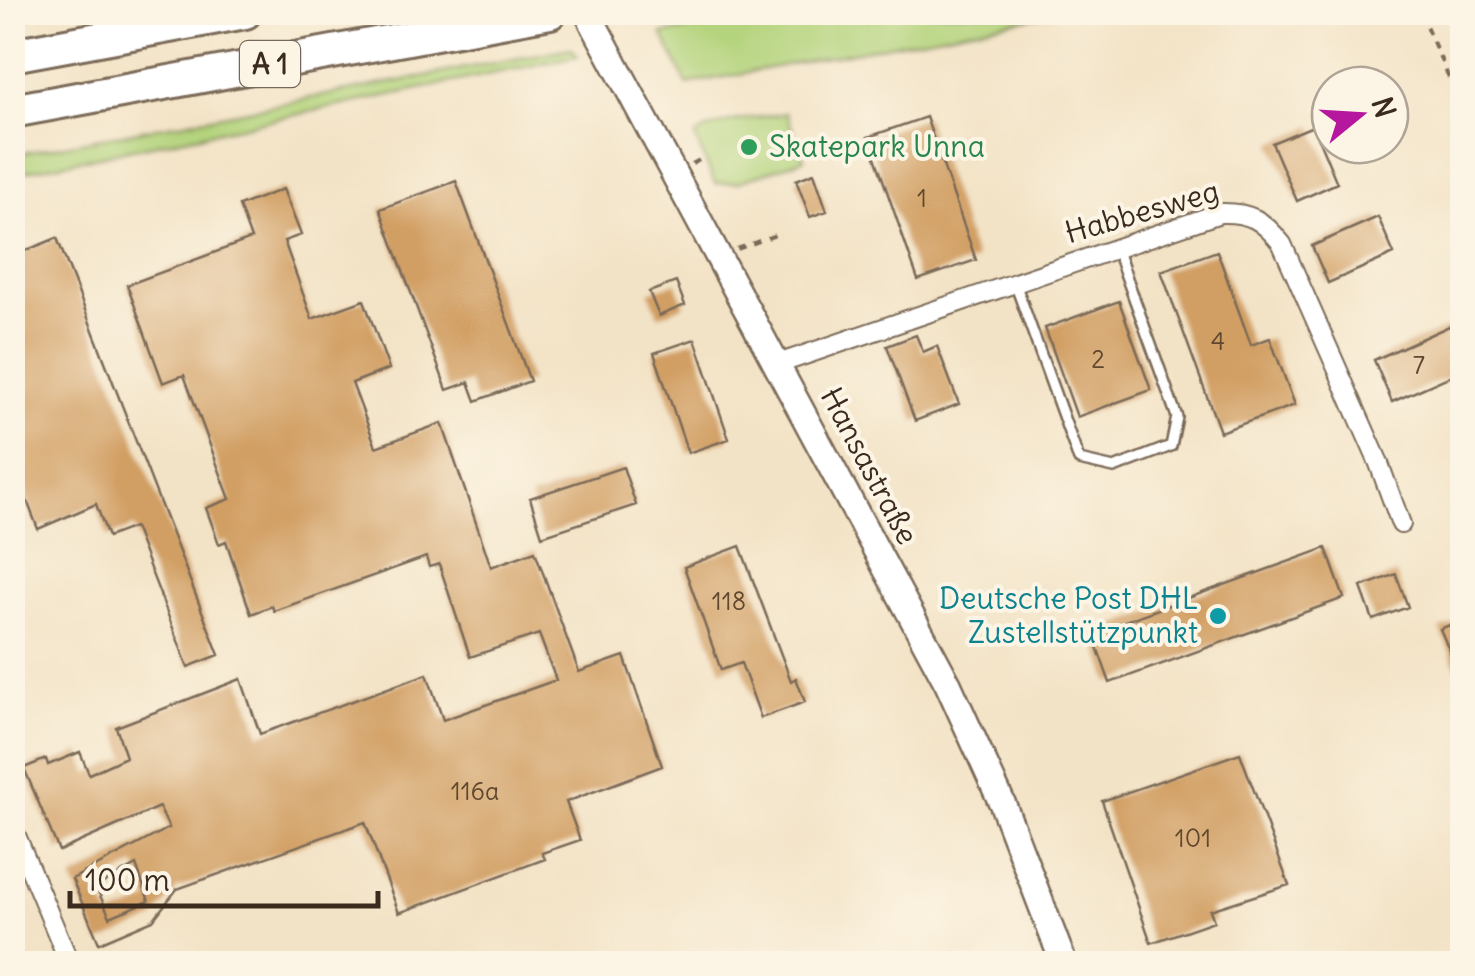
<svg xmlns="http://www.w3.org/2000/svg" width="1475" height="976" viewBox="0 0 1475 976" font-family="Delius,sans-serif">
  <rect width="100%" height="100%" fill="#fcf5e5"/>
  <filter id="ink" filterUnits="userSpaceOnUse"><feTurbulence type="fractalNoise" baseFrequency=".01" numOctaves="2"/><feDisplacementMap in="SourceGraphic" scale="20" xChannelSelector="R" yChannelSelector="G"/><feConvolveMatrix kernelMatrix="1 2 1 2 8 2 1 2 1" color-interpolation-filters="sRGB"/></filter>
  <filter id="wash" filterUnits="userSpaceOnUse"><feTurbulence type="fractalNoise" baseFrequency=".0048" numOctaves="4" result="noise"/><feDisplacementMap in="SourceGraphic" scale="40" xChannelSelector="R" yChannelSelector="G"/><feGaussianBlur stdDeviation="2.25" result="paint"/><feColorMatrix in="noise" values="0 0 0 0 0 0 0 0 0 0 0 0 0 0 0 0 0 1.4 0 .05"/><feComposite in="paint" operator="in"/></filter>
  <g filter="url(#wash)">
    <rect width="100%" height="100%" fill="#f3e3c6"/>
    <!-- green -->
    <path fill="#b3d37b" stroke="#777e4c" stroke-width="2.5" d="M796 13V12L1056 13 687 84 662 34Z
      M571 48 578 56 13 174V155Z
      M786 113 804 159 739 182 715 184 695 137C724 117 752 120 786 113Z"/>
    <g id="blocks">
      <!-- building -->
      <path fill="#d19f63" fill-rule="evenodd" d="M926 117 976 260 918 280 868 137Z
        M1313 126 1337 183 1297 201 1272 143Z
        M814 173 827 211 810 217 796 180Z
        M456 181 530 381 476 401 469 382 447 390 380 209Z
        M283 189 301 235 284 241 312 319 364 300 389 369 352 383 376 447 442 423 491 567 535 551 579 672 624 656 662 766 566 802 580 840 542 853 545 859 399 913 365 822 177 889 153 920 99 943 72 879 169 828 159 807 59 851 24 768 46 759 48 765 80 752 89 774 126 757 116 727 241 679 260 734 427 674 443 720 556 680 539 634 470 657 439 564 429 567 426 557 274 611 272 606 251 614 226 541 219 544 206 508 230 499 184 375 163 383 127 285 251 239 239 206ZM136 865 149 901 110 917 96 887Z
        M1378 217 1394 254 1328 283 1312 246Z
        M57 238 219 655 188 667 134 527 108 537 96 504 38 529 12 462V256Z
        M1217 251 1251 345 1270 338 1295 405 1220 432 1161 271Z
        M676 282 685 305 659 316 649 292Z
        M1119 301 1151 390 1077 417 1045 328Z
        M1456 323 1462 337V371L1392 402 1374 360Z
        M916 335 923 352 937 346 959 404 915 421 887 346Z
        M695 339 729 439 688 453 654 353Z
        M623 467 636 505 542 536 530 498Z
        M740 546 791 681 796 678 805 702 761 718 741 663 721 670 684 567Z
        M1326 548 1344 598 1110 683 1092 633Z
        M1396 574 1408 607 1373 620 1361 587Z
        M1462 620V680L1440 629Z
        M1240 753 1289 885 1210 910 1214 921 1151 943 1102 801Z"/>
    </g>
  </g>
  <g filter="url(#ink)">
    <use href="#blocks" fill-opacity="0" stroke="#7b6b59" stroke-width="2.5"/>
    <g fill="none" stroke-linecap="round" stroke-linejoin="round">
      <defs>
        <path id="service" d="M1015 283 1079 460 1114 468 1171 446 1177 417 1116 248"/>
        <path id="minor" d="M778 364 1220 213C1250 212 1263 220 1282 244L1378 461 1401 524
          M12 826 70 964"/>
        <path id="secondary" d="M587 12 948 684 1003 805 1064 964"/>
        <path id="motorway" d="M12 55 245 12
          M12 111 550 12"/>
      </defs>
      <!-- service casing -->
      <use href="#service" stroke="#7b6b59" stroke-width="14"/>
      <!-- minor casing -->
      <use href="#minor" stroke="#7b6b59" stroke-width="22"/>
      <!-- secondary casing -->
      <use href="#secondary" stroke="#7b6b59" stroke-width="30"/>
      <!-- motorway casing -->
      <use href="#motorway" stroke="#7b6b59" stroke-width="38"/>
      <!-- path -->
      <path stroke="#7b6b59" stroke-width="4" stroke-dasharray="8 8" stroke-linecap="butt" d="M1420 12 1462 108
        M692 164 705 157
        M737 249 781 233"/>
      <!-- service -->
      <use href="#service" stroke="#fff" stroke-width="9"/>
      <!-- minor -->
      <use href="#minor" stroke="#fff" stroke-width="18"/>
      <!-- secondary -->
      <use href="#secondary" stroke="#fff" stroke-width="25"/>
      <!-- motorway -->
      <use href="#motorway" stroke="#fff" stroke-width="32"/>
    </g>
  </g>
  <!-- markers -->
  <circle fill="#2e9e5b" stroke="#fcf5e5" stroke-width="4" cx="749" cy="147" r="10"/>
  <circle fill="#0f9aa8" stroke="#fcf5e5" stroke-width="4" cx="1218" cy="616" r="10"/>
  <g text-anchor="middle" stroke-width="8" stroke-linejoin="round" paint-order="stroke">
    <!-- number labels -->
    <g font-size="25" fill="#60472f">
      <text x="922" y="207">1</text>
      <text x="1218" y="350">4</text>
      <text x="1098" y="368">2</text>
      <text x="1419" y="374">7</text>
      <text x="729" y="610">118</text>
      <text x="475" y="800">116a</text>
      <text x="1193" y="847">101</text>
    </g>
    <!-- shield labels -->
    <rect fill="#fcf5e5" stroke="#75675a" stroke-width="2.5" x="240" y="41" width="60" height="46" rx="8"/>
    <g font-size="28" font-weight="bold" fill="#3b2a1e">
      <text x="270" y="74">A 1</text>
    </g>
    <!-- leisure labels -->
    <g font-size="30" fill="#27864d" stroke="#fcf5e5" text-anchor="start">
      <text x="769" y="157">Skatepark Unna</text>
    </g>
    <!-- street labels -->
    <g font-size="30" fill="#3b2a1e" stroke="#fcf5e5">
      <text transform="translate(1142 212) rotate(-16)" y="10">Habbesweg</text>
      <text transform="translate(869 466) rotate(62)" y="10">Hansastraße</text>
    </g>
    <!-- culture labels -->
    <g font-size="30" fill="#0d838f" stroke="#fcf5e5" text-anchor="end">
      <text x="1198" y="609">Deutsche Post DHL<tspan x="1198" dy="34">Zustellstützpunkt</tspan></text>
    </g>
  </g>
  <!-- margin -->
  <rect width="1475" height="976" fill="none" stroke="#fcf5e5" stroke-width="50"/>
  <!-- north arrow -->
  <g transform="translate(1360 115) rotate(72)"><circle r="48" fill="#fcf5e5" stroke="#afa495" stroke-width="2.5"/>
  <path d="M0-8L18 38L0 25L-18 38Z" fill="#b5179e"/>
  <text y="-15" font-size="28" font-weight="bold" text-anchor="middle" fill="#3b2a1e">N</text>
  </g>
  <!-- scale -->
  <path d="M70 891v15h308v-15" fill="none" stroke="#3b2a1e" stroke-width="5"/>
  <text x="85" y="891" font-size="30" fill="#3b2a1e" stroke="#fcf5e5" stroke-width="8" paint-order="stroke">100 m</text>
</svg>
